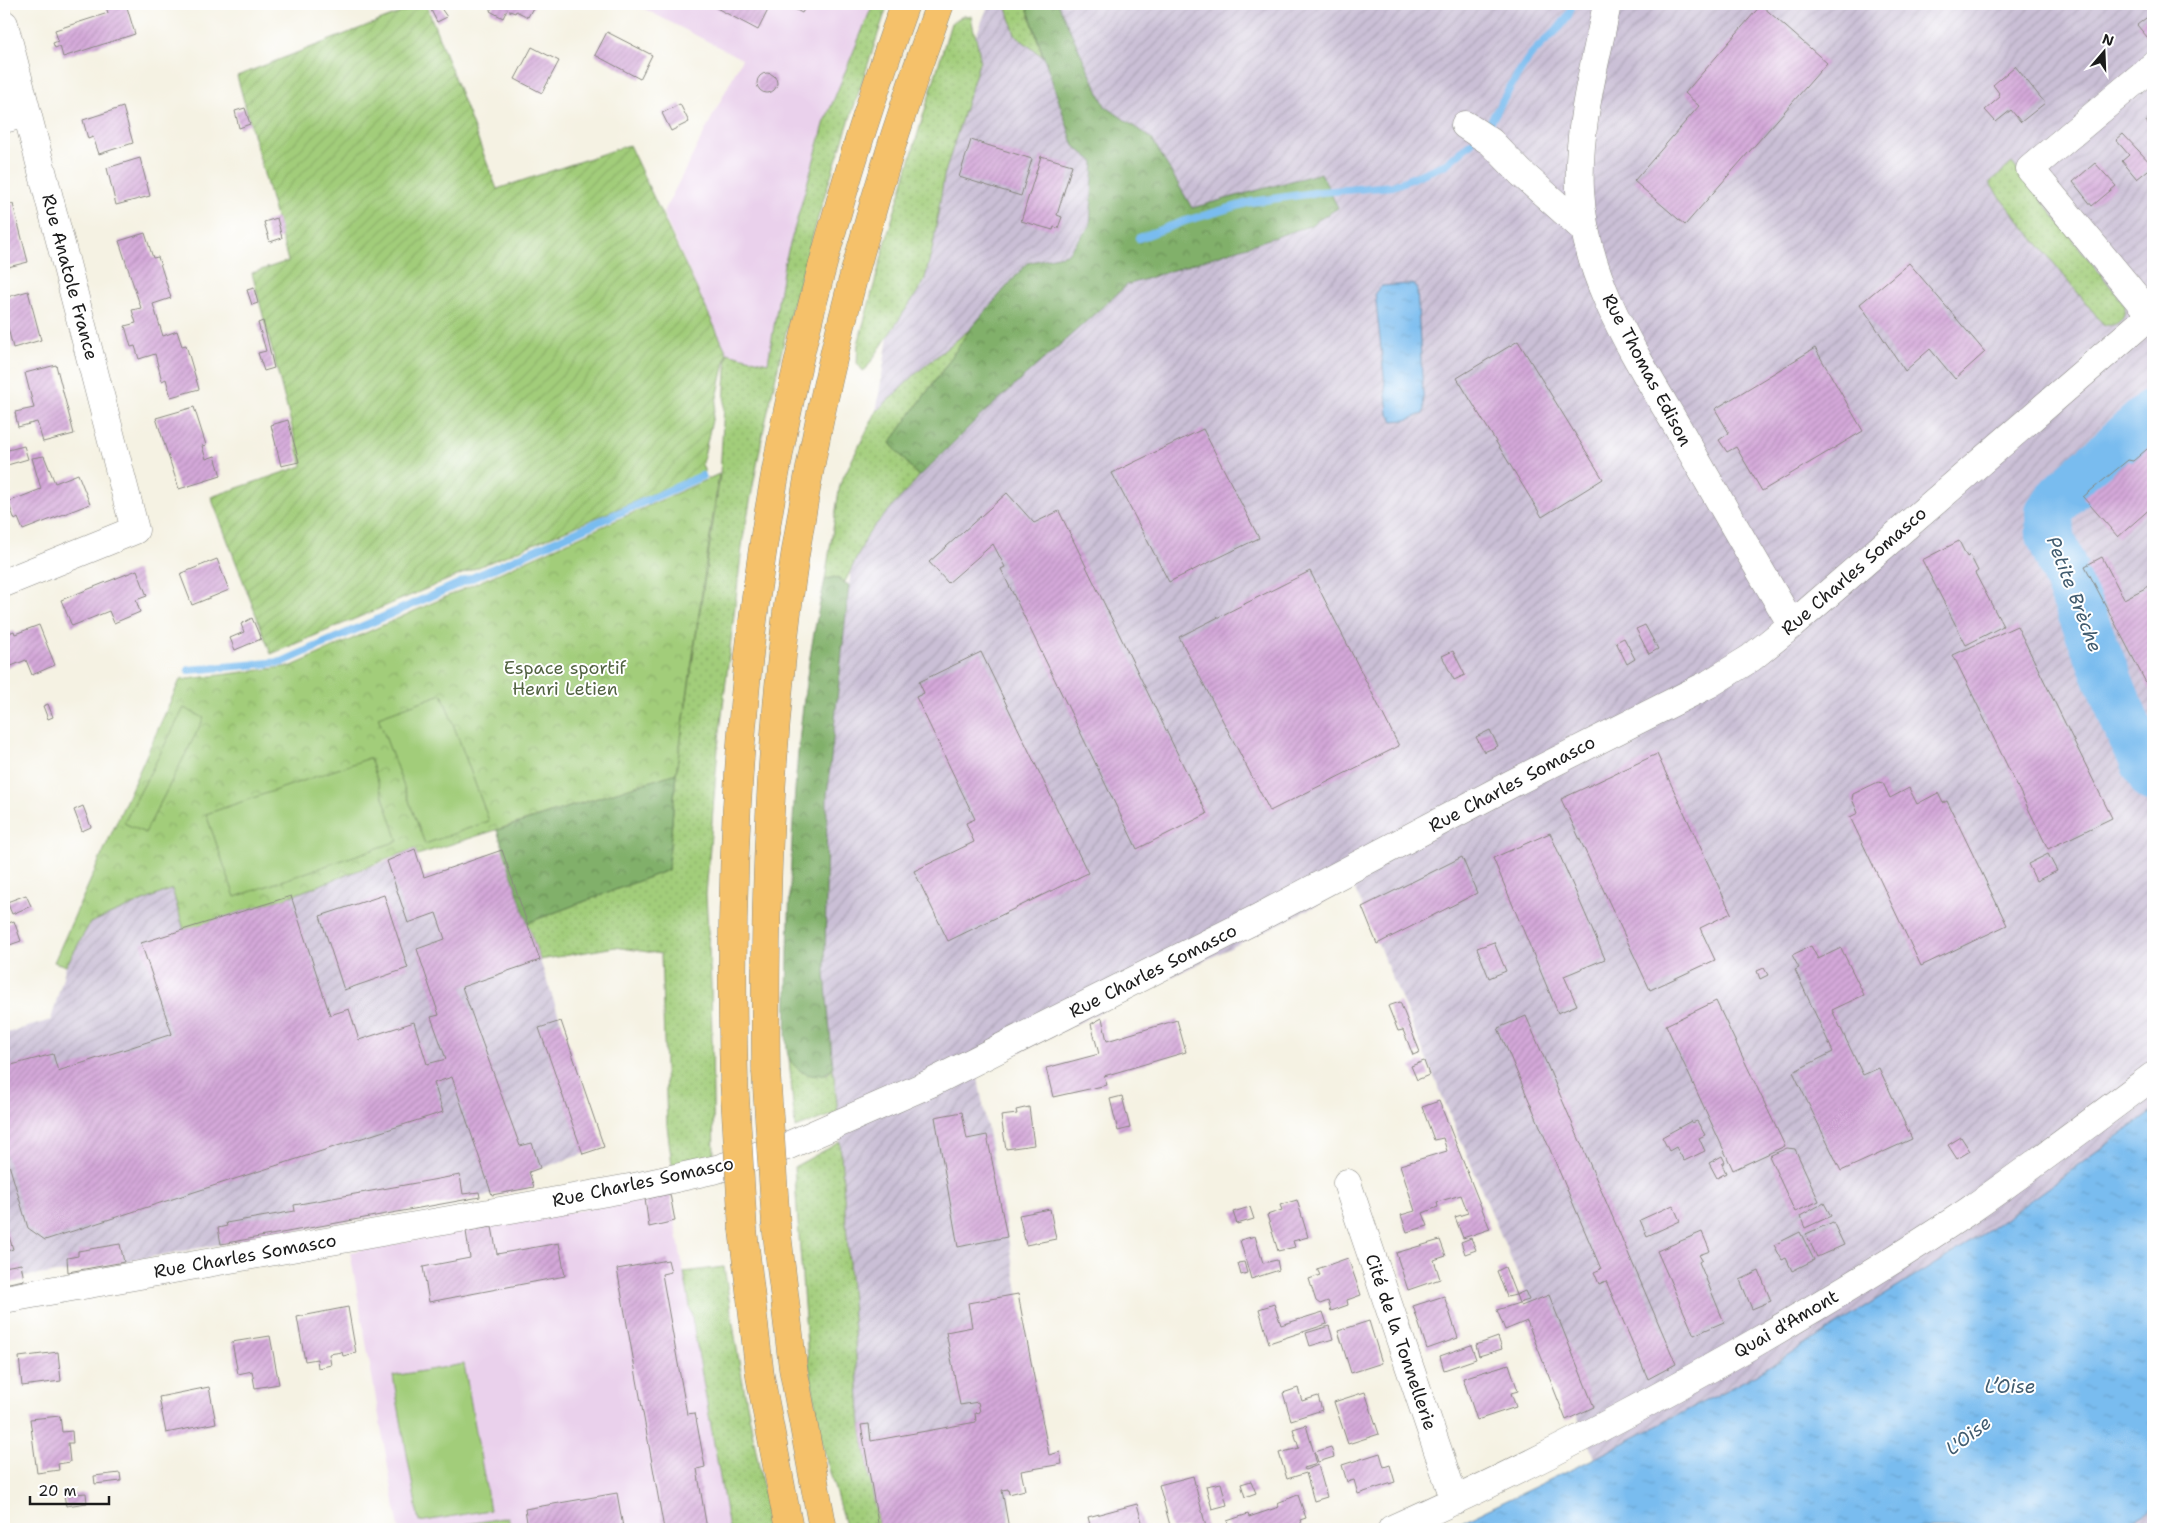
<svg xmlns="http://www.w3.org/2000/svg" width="2157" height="1533" viewBox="0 0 2157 1533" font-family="'Shantell Sans',sans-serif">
  <defs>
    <pattern id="industrial-furrows" width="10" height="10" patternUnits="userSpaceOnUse" patternTransform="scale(1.25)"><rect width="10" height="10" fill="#cabfd6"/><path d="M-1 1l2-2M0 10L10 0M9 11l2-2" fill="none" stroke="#ada4b7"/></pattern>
    <pattern id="grass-dots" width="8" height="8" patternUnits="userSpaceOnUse" patternTransform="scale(1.25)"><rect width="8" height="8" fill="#a2cd7a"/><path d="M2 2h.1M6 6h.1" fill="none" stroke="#8baf69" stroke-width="1.8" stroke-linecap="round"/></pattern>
    <pattern id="forest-crowns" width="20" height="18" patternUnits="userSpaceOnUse" patternTransform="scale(1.25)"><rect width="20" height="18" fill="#81b06a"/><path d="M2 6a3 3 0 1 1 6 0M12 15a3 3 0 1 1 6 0" fill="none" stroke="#698e56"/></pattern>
    <pattern id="park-crowns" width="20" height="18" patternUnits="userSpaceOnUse" patternTransform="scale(1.25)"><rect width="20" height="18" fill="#a2cd7a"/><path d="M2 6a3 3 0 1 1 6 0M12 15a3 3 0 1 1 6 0" fill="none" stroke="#8baf69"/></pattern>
    <pattern id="garden-furrows" width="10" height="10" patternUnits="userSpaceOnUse" patternTransform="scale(1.25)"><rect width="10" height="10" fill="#a2cd7a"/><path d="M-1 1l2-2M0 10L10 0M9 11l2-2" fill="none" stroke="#8baf69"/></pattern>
    <pattern id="water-ripples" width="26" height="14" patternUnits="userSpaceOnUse" patternTransform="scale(1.25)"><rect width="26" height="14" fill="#79bcef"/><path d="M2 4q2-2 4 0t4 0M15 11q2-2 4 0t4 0" fill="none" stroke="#68a1cc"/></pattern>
    <pattern id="building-hatch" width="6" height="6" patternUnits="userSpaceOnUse" patternTransform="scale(1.25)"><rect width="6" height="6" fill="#d4a8d9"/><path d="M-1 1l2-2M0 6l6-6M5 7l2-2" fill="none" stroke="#b590ba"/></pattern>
  </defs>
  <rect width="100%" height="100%" fill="#fff"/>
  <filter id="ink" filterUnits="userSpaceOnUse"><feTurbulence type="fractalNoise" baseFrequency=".02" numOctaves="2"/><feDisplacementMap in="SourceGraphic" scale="10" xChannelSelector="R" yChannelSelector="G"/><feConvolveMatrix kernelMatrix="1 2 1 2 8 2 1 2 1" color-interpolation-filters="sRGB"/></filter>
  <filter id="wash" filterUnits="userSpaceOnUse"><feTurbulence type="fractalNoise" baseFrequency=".0096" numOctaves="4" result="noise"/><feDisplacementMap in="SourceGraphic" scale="20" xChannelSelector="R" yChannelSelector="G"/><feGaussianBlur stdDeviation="1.12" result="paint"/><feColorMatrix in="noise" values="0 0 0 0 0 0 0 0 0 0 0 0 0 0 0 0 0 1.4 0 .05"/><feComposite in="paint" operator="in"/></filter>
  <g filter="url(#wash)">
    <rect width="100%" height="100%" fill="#f5f2e3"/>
    <!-- built -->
    <path fill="#ead1ec" d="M635 4H879L768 364 727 353 663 213 742 59Z
      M670 1194 729 1529H399L350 1252Z"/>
    <!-- industrial -->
    <path fill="url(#industrial-furrows)" d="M989 4H2153V1111L1988 1231 1761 1372 1595 1458 1354 887 977 1073 1051 1466 1021 1471 1025 1490 1009 1494V1529H879L861 1425 841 1152 825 974 827 796 849 585 890 324 977 33Z
      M415 849 424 877 502 850 604 1147 530 1172 534 1187 68 1272 24 1276V1280L4 1284V1034L51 1020 66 966 90 923 172 889 184 930 387 861Z
      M2153 1509V1529H2118Z"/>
    <!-- grass -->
    <path fill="url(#grass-dots)" stroke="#5f744b" d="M873 4H888L826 191 792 306 763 433 743 539 718 748 706 895 711 984 714 1160 673 1172 667 1126 661 954 615 947 540 960 527 923 668 870 676 773 720 475 727 353 768 363 784 265 825 121Z
      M1006 4H1026L1043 57 1015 35Z
      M963 16H971C973 31 979 44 980 60L944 176 933 246 924 282 866 369 863 371 857 363 858 344 889 230 951 23Z
      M2012 163 2125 305C2126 318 2117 329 2103 324L1989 183Z
      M970 329 945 367 890 443 919 477 869 532 845 582 834 577 825 580 840 484 876 412 919 371Z
      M789 1058 802 1072 828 1074 833 1067 838 1113 795 1128Z
      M840 1142 861 1425 879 1529H846L822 1444 808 1360 794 1167Z
      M724 1267 739 1362 771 1529H729L684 1272Z"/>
    <!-- forest -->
    <path fill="url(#forest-crowns)" stroke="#4e6643" d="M1026 4H1058L1105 106 1152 139 1192 208 1321 173 1338 208 1309 226 1127 285 978 418 919 477 890 443 945 367 970 329 1027 263 1067 254 1090 226 1094 162 1074 146Z
      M834 577 849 585 827 796 825 974 833 1067C821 1083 798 1075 789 1058 786 1052 787 1041 786 1034 790 882 790 729 825 580Z
      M676 773 668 870 527 923 497 830Z"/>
    <!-- park -->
    <path fill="url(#park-crowns)" stroke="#5f744b" d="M719 474 676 773 417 855 414 849 291 896 184 930 172 889 90 923 66 966 54 962 180 680 292 666Z"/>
    <!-- garden -->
    <path fill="url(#garden-furrows)" stroke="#5f744b" d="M423 4H426L497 189 629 145 727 353 702 465 705 472 271 654 211 497 302 466 252 273 288 261 237 76Z"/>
    <!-- pitch -->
    <path fill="#a2cd7a" stroke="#5f744b" d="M442 694 489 821 425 844 378 717Z
      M184 708 204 718 145 833 124 823Z
      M370 758 398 841 235 897 206 814Z
      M464 1364 490 1510 419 1522 393 1376Z
      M508 1517 511 1529H440Z"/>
    <!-- water -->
    <path fill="url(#water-ripples)" stroke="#4a6c86" d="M1411 284 1415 285 1417 290 1424 410 1423 414 1407 420 1393 421 1388 413 1375 293 1381 286Z
      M2153 1111V1509L2118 1529H1447L1595 1458 1761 1372 1988 1231Z"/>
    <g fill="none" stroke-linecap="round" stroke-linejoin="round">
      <!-- stream -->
      <path stroke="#79bcef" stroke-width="8" d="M1490 123C1502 102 1514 79 1528 59 1541 40 1568 28 1572 4
        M1139 238 1185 221 1251 202 1321 192 1393 186 1446 164 1471 143
        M189 670 282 662 702 476"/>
      <!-- river -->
      <path stroke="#79bcef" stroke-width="48" d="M2153 413 2062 495 2049 513 2050 535 2129 731 2153 779"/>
    </g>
    <g id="blocks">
      <!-- building -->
      <path fill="url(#building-hatch)" d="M105 4H126L135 34 63 57 60 46 55 48 53 43 58 41 55 30 108 13Z
        M438 4 447 17 437 22 430 8Z
        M494 4H535L528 17 516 11 515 13 507 10 503 18 490 11Z
        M709 4H771L758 30Z
        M785 4H807L802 13Z
        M1761 5 1827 63 1685 225 1634 181 1699 106 1685 93Z
        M2150 15 2153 18V44L2137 25Z
        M607 32 652 55 640 79 595 55Z
        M532 47 559 61 542 93 515 79Z
        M2015 66 2045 103 2021 122 2011 110 1996 122 1985 110 2000 97 1998 94 1999 93 1993 85Z
        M757 83a10 10 0 1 1 20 0a10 10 0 1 1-20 0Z
        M680 104 689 122 671 131 662 113Z
        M123 107 133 143 99 154 93 137 88 139 83 120Z
        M245 108 250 124 239 128 235 111Z
        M2153 115V133L2146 121Z
        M2123 134 2153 166 2137 179 2122 161 2129 155 2116 140Z
        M971 140 1032 159 1021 196 959 177Z
        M1041 156 1072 165 1057 215 1062 217 1058 228 1054 227 1053 230 1021 221Z
        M140 158 150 196 116 205 107 168Z
        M2095 163 2116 186 2092 206 2073 182Z
        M13 204 28 262 4 268V206Z
        M277 218 282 238 270 242 264 222Z
        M145 233 153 258 158 257 171 298 153 304 163 336 177 331 182 346 186 345 199 389 171 397 166 379 162 381 155 354 139 359 135 346 131 347 125 326 136 323 132 310 141 308 119 241Z
        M1909 263 1985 352 1955 379 1930 349 1905 371 1860 304Z
        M254 288 258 303 252 305 247 290Z
        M28 291 41 340 13 348 7 324 4 325V298Z
        M263 321 274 368 264 371 258 353 266 351 258 323Z
        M1518 341 1603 479 1542 517 1457 378Z
        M1815 348 1863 431 1762 491 1736 447 1727 452 1719 440 1729 433 1715 409Z
        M56 365 74 434 43 442 37 422 18 427 15 412 34 408 25 373Z
        M194 407 206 445 202 446 206 459 215 456 221 476 179 489 156 418Z
        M288 420 299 462 281 466 271 425Z
        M1203 429 1259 538 1169 582 1112 473Z
        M2153 444V506L2118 537 2083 497 2128 460 2133 461Z
        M24 446 28 459 4 466V451Z
        M44 456 55 483 78 474 90 504 23 530 18 518 15 520 8 502 41 489 32 458Z
        M1007 493 1034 523 1059 511 1207 814 1137 849 1001 569 1005 567 993 544 948 583 929 562Z
        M1959 541 1967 557 1970 555 1978 571 1975 573 2003 626 1966 645 1922 560Z
        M2102 557 2124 599 2153 584V696L2085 566Z
        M217 559 229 590 192 605 180 574Z
        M137 570 147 596 136 600 140 612 114 623 109 611 72 626 61 600Z
        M1310 571 1399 746 1270 811 1179 637Z
        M252 618 261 639 235 650 230 638 244 632 241 624Z
        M39 625 55 665 32 675 26 660 4 669V635L14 631 15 634Z
        M1645 625 1658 649 1649 654 1636 629Z
        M2017 626 2112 818 2048 849 1953 655Z
        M1624 638 1635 659 1627 664 1616 642Z
        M1453 651 1465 675 1454 680 1442 656Z
        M981 652 1088 873 948 941 914 871 974 842 966 823 975 819 916 697 924 693 919 682Z
        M48 704 53 717 48 719 43 706Z
        M1490 730 1498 746 1484 752 1476 737Z
        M1657 754 1731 913 1700 928 1715 960 1650 990 1561 799Z
        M1878 782 1883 783 1890 798 1909 788 1917 804 1938 793 1943 803 1947 801 2007 925 1921 966 1850 817 1858 813 1852 799 1853 794Z
        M83 806 91 827 82 831 74 810Z
        M1550 833 1605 959 1564 976 1577 1005 1558 1013 1493 858Z
        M415 849 424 877 502 850 540 960 462 987 520 1146 532 1143 540 1168 529 1172 534 1187 492 1195 452 1077 434 1083 443 1112 45 1240 28 1228 4 1148V1067L53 1054 58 1071 172 1034 141 943 291 896 330 1015 349 1009 359 1040 414 1022 427 1064 446 1059 431 1017 439 1015 417 949 445 939 436 913 408 923 387 861Z
        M2048 854 2057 871 2036 881 2028 864Z
        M1462 857 1477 893 1377 944 1362 907Z
        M26 895 31 906 12 914 7 902Z
        M384 895 408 968 344 990 320 916Z
        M14 921 21 941 4 947V925Z
        M1494 942 1506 971 1489 978 1477 948Z
        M1811 946 1818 959 1841 948 1864 995 1832 1010 1863 1075 1879 1068 1912 1139 1841 1171 1793 1072 1833 1052 1795 970 1799 968 1792 955Z
        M1764 968 1768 975 1760 979 1757 971Z
        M1716 1001 1785 1146 1733 1170 1666 1025Z
        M1400 1002 1420 1052 1413 1055 1403 1030 1398 1031 1388 1006Z
        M1526 1016 1676 1364 1648 1379 1606 1281 1599 1284 1594 1272 1601 1269 1498 1028Z
        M1102 1018 1107 1041 1177 1020 1186 1052 1104 1076 1107 1085 1053 1097 1046 1068 1099 1054 1091 1024Z
        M561 1021 604 1147 583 1154 539 1028Z
        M1424 1061 1429 1075 1417 1080 1411 1066Z
        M1122 1096 1130 1128 1118 1131 1110 1099Z
        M1439 1101 1490 1229 1463 1238 1455 1217 1468 1213 1461 1195 1437 1202 1438 1207 1423 1213 1428 1226 1407 1232 1401 1215 1415 1211 1400 1165 1447 1151 1443 1138 1434 1140 1422 1107Z
        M1029 1107 1034 1145 1006 1149 1001 1116 1017 1114 1016 1110Z
        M962 1112 967 1139 987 1135 1007 1237 958 1247 935 1117Z
        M1691 1121 1692 1123 1697 1121 1705 1135 1699 1138 1705 1151 1684 1161 1676 1147 1669 1151 1662 1137Z
        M1961 1137 1970 1151 1957 1159 1948 1145Z
        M1787 1148 1795 1149 1819 1201 1795 1212 1769 1156Z
        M1722 1156 1725 1162 1722 1164 1726 1173 1717 1178 1709 1163Z
        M460 1175 463 1194 479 1192 480 1197 221 1244 218 1228 227 1226 226 1223 295 1211 294 1205Z
        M670 1194 675 1221 649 1227 645 1199Z
        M1297 1200 1308 1237 1293 1241 1295 1247 1278 1251 1267 1215 1282 1210 1280 1205Z
        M1824 1203 1831 1216 1805 1228 1800 1216Z
        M1673 1205 1680 1221 1647 1236 1640 1220Z
        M1250 1207 1254 1219 1237 1224 1233 1212Z
        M1050 1209 1056 1239 1026 1245 1019 1215Z
        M4 1221 13 1249 4 1252Z
        M1833 1222 1844 1245 1817 1257 1806 1234Z
        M492 1227 497 1254 559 1243 565 1276 429 1302 423 1267 470 1258 466 1231Z
        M1702 1232 1710 1251 1699 1255 1702 1260 1699 1262 1724 1322 1694 1335 1657 1251Z
        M1800 1232 1814 1260 1792 1271 1786 1258 1782 1260 1774 1245Z
        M1255 1236 1263 1263 1277 1260 1279 1270 1251 1279 1240 1240Z
        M1471 1238 1476 1250 1465 1254 1461 1242Z
        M1440 1240 1446 1256 1434 1260 1440 1279 1408 1290 1396 1253Z
        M120 1244 124 1262 68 1272 67 1258 78 1256V1251Z
        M1348 1258 1361 1295 1347 1300 1348 1305 1331 1311 1328 1301 1320 1304 1316 1301 1309 1279 1320 1275 1317 1269Z
        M668 1260 671 1272 662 1274 687 1414 695 1413 705 1467 697 1469 707 1529H664L617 1269Z
        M1244 1262 1247 1273 1241 1275 1238 1263Z
        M21 1264 24 1280 4 1284V1267Z
        M1505 1267 1516 1295 1507 1297 1497 1271Z
        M1759 1271 1771 1301 1752 1309 1740 1280Z
        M1525 1291 1529 1300 1519 1303 1516 1295Z
        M1018 1294 1049 1455 1060 1452 1062 1464 1021 1471 1025 1490 1009 1494 1008 1489 1002 1490 1009 1529H879L861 1425 869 1424 871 1441 976 1422 975 1413 980 1412 978 1402 960 1405 946 1332 972 1327 968 1303Z
        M1549 1295 1594 1407 1566 1420 1527 1321 1505 1330 1497 1310 1519 1303 1521 1306Z
        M1444 1296 1458 1338 1427 1349 1413 1306Z
        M1274 1304 1281 1325 1323 1312 1327 1324 1269 1343 1259 1309Z
        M348 1307 356 1353 343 1356 342 1352 329 1354 331 1365 318 1368 317 1359 305 1361 297 1317Z
        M1369 1321 1382 1363 1351 1373 1338 1331Z
        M1329 1326 1333 1339 1310 1346 1306 1333Z
        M270 1336 279 1384 255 1388 252 1371 238 1374 232 1342Z
        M1498 1337 1502 1349 1479 1356 1476 1345Z
        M1471 1345 1476 1359 1444 1370 1440 1356Z
        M58 1352 61 1381 22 1386 19 1357Z
        M1509 1364 1518 1391 1511 1393 1516 1407 1477 1420 1463 1378Z
        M209 1387 216 1423 166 1433 159 1397Z
        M1298 1388 1302 1401 1318 1396 1322 1410 1291 1420 1283 1393Z
        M1365 1392 1379 1434 1348 1444 1334 1402Z
        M60 1416 62 1432 72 1431 73 1443H68L70 1462 58 1464 59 1470 37 1473 30 1419Z
        M1306 1425 1317 1464 1304 1468 1305 1470 1318 1465 1327 1497 1314 1501 1306 1473 1287 1479 1279 1453 1299 1448 1293 1429Z
        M1331 1447 1334 1457 1318 1462 1315 1452Z
        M1380 1453 1384 1467 1390 1465 1395 1482 1358 1494 1354 1480 1347 1482 1342 1465Z
        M120 1473 121 1481 95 1484 94 1476Z
        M1193 1476 1206 1527 1171 1529 1159 1485Z
        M1251 1481 1256 1493 1245 1497 1241 1484Z
        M1221 1483 1227 1505 1212 1509 1206 1486Z
        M86 1493 87 1503 66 1506 64 1495Z
        M617 1493 623 1527 618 1529H528L525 1509Z
        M1298 1495 1306 1518 1300 1520 1302 1525 1291 1529H1230L1227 1521 1248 1514 1249 1517 1279 1507 1277 1503Z
        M1137 1504 1144 1529H1091L1088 1517Z"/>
    </g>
  </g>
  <g filter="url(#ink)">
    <use href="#blocks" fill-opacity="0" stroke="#888780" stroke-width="1"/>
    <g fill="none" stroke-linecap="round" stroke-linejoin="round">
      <defs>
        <path id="minor" d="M1607 4C1595 65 1577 127 1580 190 1584 281 1638 359 1682 435 1718 499 1755 562 1792 625
          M4 24 135 530 4 583
          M4 119 27 113
          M1465 125 1491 142 1521 173 1585 230
          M2151 315 2030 169 2153 66
          M1347 1183 1455 1501
          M4 1299 635 1187 717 1169 787 1146 931 1083 1260 917 1511 784 1709 684 1751 658 1792 625 2153 313
          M1392 1529C1516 1474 1636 1411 1753 1344 1827 1301 1899 1258 1970 1210 2032 1167 2093 1121 2153 1076"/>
        <path id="highway" d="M766 1071C764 918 768 765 787 612 814 404 868 200 940 4
          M734 1080C729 900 736 719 764 541 792 357 842 179 905 4
          M776 1225 793 1368 823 1529
          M743 1230 760 1376 789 1529"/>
      </defs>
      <!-- minor casing -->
      <use href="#minor" stroke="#888780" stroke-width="29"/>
      <!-- highway casing -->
      <use href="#highway" stroke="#888780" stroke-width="29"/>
      <!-- minor -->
      <use href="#minor" stroke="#fff" stroke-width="28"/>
      <!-- highway -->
      <use href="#highway" stroke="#f5c16b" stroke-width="28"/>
      <defs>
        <path id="highway-bridge" d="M766 1071 776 1225
          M734 1080 743 1230"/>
      </defs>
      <!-- highway-bridge casing -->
      <use href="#highway-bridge" stroke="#888780" stroke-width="29" stroke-linecap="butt"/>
      <!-- highway-bridge -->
      <use href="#highway-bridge" stroke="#f5c16b" stroke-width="28"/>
    </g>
  </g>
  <g text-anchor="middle" stroke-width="4" stroke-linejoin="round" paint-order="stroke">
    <!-- street labels -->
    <g font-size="18" fill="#1c1c1c" stroke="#fff">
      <text transform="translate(70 277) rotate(75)" y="6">Rue Anatole France</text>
      <text transform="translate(1647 370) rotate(62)" y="6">Rue Thomas Edison</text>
      <text transform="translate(1854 571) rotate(-41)" y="6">Rue Charles Somasco</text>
      <text transform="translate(1512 784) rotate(-28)" y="6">Rue Charles Somasco</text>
      <text transform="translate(1153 971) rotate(-27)" y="6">Rue Charles Somasco</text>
      <text transform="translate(643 1182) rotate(-12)" y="6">Rue Charles Somasco</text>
      <text transform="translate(245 1256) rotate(-10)" y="6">Rue Charles Somasco</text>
      <text transform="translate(1786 1324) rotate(-30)" y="6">Quai d'Amont</text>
      <text transform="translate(1401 1342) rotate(71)" y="6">Cité de la Tonnellerie</text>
    </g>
    <!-- park labels -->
    <g font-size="18" fill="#526342" stroke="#fff">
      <text x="565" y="674">Espace sportif<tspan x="565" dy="21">Henri Letien</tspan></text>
    </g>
    <!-- water labels -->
    <g font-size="19" font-style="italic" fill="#415c70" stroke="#fff">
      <text transform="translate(2075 594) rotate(69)" y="7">Petite Brèche</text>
      <text x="2010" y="1393">L’Oise</text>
      <text transform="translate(1968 1435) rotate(-37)" y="7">L'Oise</text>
    </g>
  </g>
  <!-- margin -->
  <rect width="2157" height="1533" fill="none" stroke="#fff" stroke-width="20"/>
  <!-- north arrow -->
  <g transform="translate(2104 52) rotate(19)" stroke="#ffffff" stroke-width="4" paint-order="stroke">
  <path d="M0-4L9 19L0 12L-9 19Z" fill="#1c1c1c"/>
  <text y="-8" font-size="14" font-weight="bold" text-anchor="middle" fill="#1c1c1c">N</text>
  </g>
  <!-- scale -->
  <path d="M30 1496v8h79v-8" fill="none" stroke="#1c1c1c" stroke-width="2.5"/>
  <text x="38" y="1496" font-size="15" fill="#1c1c1c" stroke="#ffffff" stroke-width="4" paint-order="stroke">20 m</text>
</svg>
